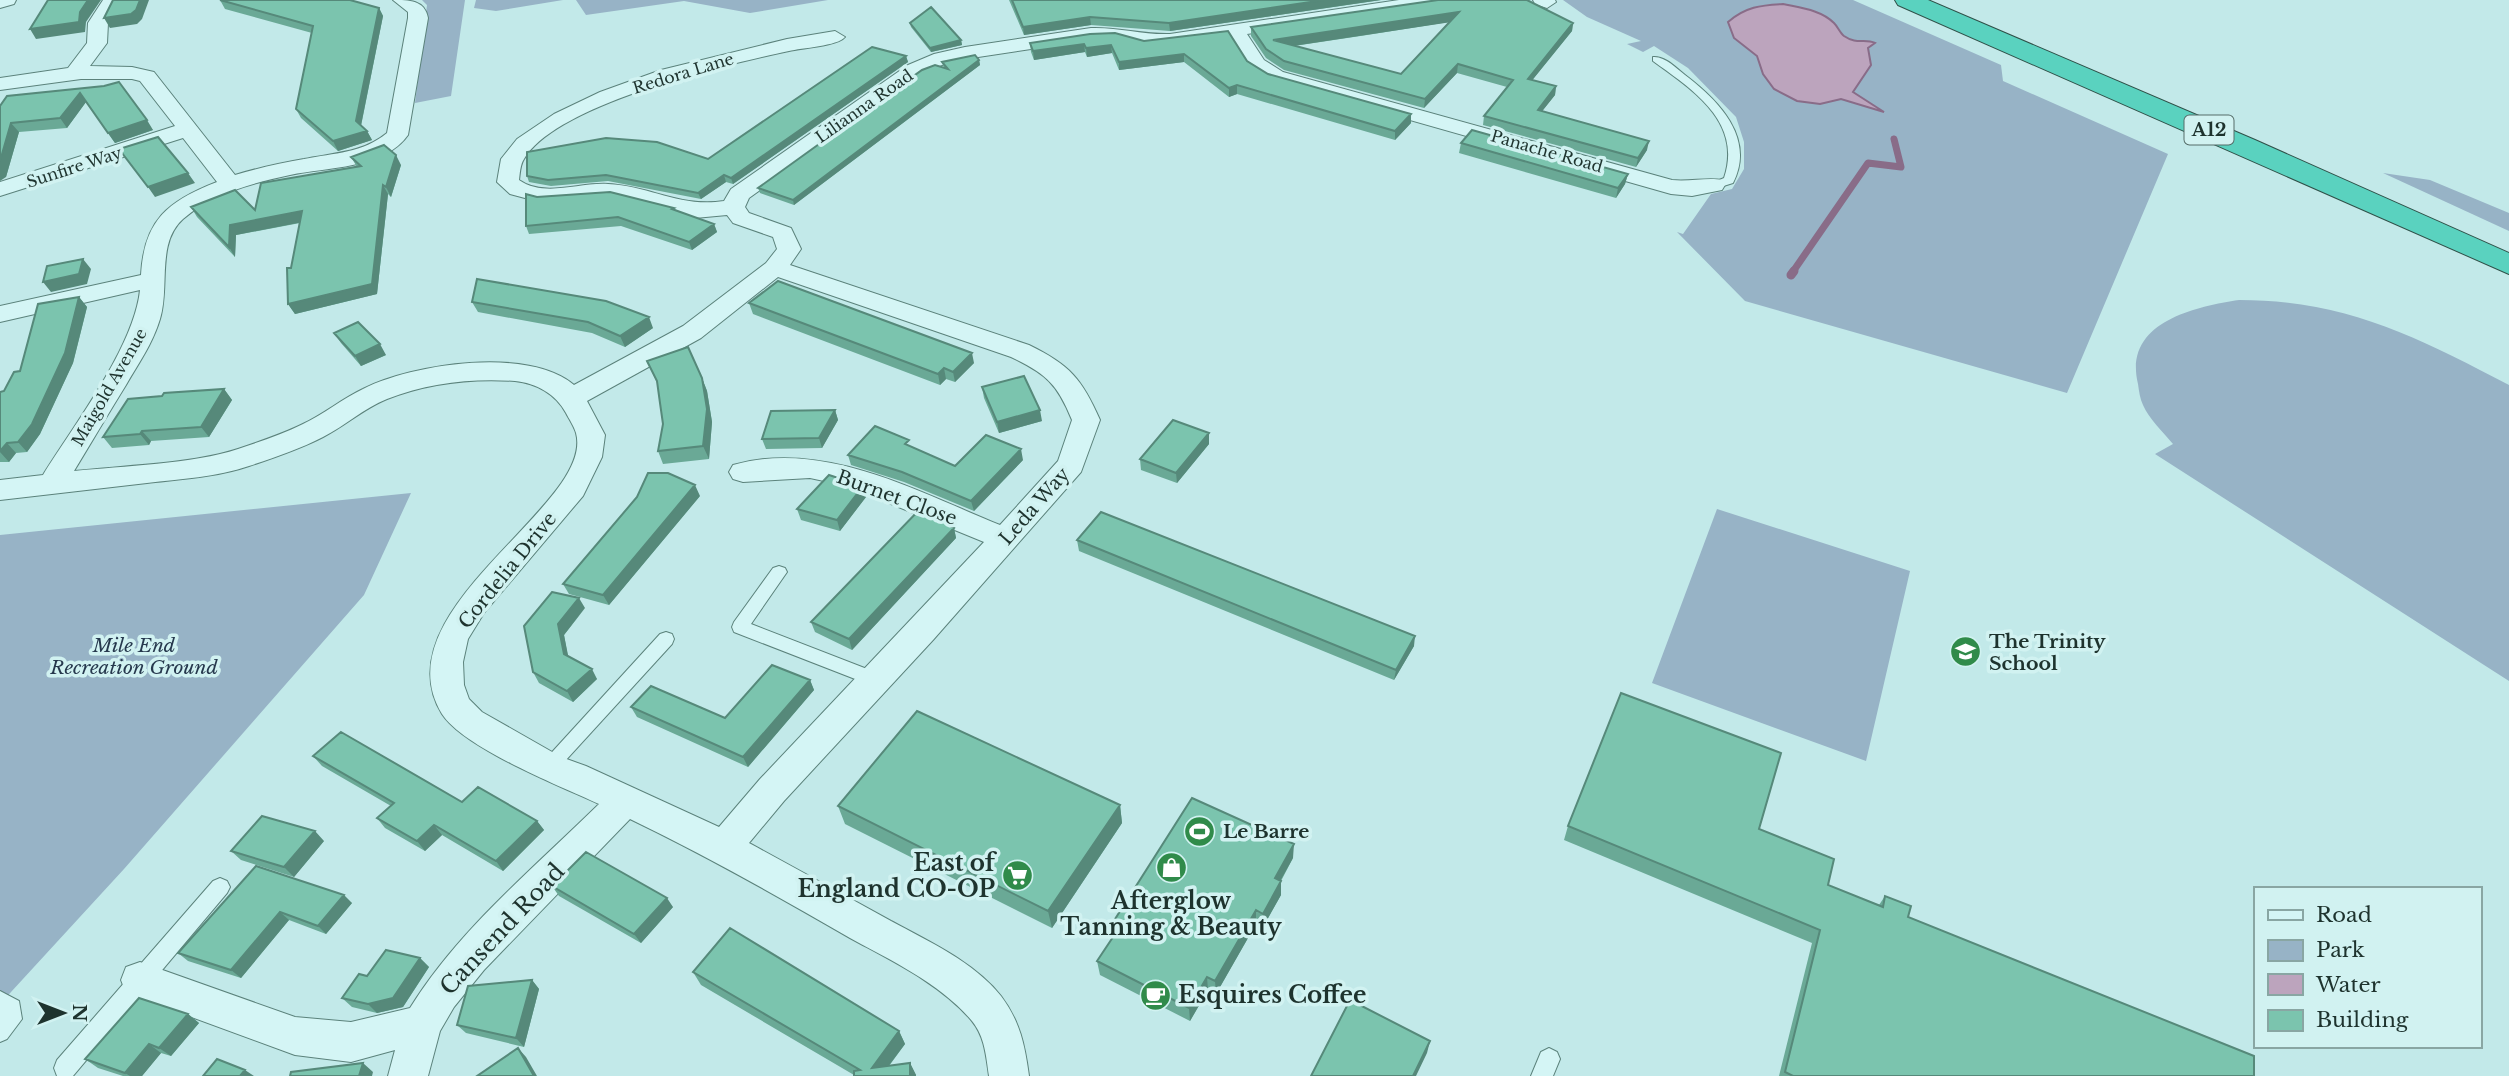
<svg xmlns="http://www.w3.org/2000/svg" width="2509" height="1076" viewBox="0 0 2509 1076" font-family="'Libre Baskerville',serif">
  <rect width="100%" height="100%" fill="#c2e9e9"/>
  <!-- green -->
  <path fill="#97b3c6" d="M422 0H465L451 96 415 103 427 5Z
    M476 0H563L496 11 474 8Z
    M576 0H828L750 13 684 1 586 15Z
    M1563 0H1853L2001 65 2003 81 2168 154 2067 393 1745 301 1677 232 1683 234 1711 194 1732 189 1744 169V142L1736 117 1688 68 1654 46 1643 52 1627 44 1641 41 1587 17Z
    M2383 173 2430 180 2509 213V231Z
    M2239 300C2346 300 2417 337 2509 385V681L2155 454 2173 444C2163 432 2149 419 2143 405 2140 399 2139 391 2138 384 2123 323 2193 307 2239 300Z
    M411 493 364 595 124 869 0 1004V535Z
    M1717 509 1910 571 1866 761 1652 683Z"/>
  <!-- water -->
  <path fill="#bca4bd" stroke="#896c88" stroke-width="2" d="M1783 4C1801 8 1821 10 1834 23 1838 27 1840 33 1844 36 1857 45 1865 38 1875 43L1868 48 1871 65 1853 92 1884 112 1841 99 1820 104 1797 101 1774 89 1763 74 1757 56 1734 38 1728 22C1745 7 1761 5 1783 4Z"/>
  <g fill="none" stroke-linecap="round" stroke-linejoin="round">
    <!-- stream-far1 -->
    <path stroke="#896c88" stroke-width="7" d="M1792 273 1868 163 1901 167 1894 139"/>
    <!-- stream -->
    <path stroke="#896c88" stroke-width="9" d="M1791 275 1794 271"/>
    <defs>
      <path id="lane" d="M1653 57C1665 56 1676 68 1685 75 1718 100 1756 138 1733 183L1714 189 1708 185 1724 178C1743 122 1693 90 1653 61Z
        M779 566 785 568 787 572 751 624 880 674 883 679 880 684 874 686 868 684 734 632 732 627 734 622 773 568Z
        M666 632 672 634 674 639 672 644 555 772 549 775 543 772 540 767 543 762 660 634Z
        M220 878 227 881 230 887 227 893 73 1076H57L54 1068 57 1060 213 881Z
        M0 991 19 1001 22 1019 7 1039 0 1042Z
        M1549 1048 1557 1052 1560 1059 1553 1076H1531L1541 1052Z"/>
      <path id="street" d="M0 0H16L14 4 0 8Z
        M103 0H121L108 23 107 43 90 66 132 67 154 72 235 175C258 168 281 163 304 159 334 153 363 153 387 133L408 18V12L393 0C409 0 425 0 428 18L408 135C384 169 327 167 290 175 253 183 213 193 183 219 156 243 170 287 160 319 153 343 138 364 126 385 108 414 91 443 74 471 122 466 193 464 238 449 259 442 283 434 303 424 324 414 342 399 363 389 412 364 529 346 574 385L683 326 766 263 777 249 773 237 733 223 727 215 695 218 613 197 540 202 510 194 497 182 501 159 517 139 554 114 600 92 661 70 787 39 835 31 845 37C838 46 801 48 789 51 727 64 556 104 524 159 520 165 520 173 519 180 545 198 579 182 608 184 650 186 681 208 724 201L731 189 908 65 934 54 965 47 1091 28C1118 27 1143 35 1170 34L1399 0H1446L1437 6 1247 34 1264 60 1283 72 1672 180C1689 182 1708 177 1722 180L1725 185 1722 190 1692 196 1671 194 1269 80 1249 68 1229 37 1144 47 1116 39 1091 40 965 59 947 63 922 73 749 198 745 207 749 213 791 228 801 249 790 265 1029 345C1070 365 1082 379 1100 420L1081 472 933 640 784 801 749 843C797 869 844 895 891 921 928 941 974 962 1001 996 1020 1021 1025 1046 1029 1076H989C986 1056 985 1037 972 1021 941 984 892 961 850 938 777 896 705 855 630 819L484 970 454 1007 440 1031 428 1076H388L395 1050 351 1062 295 1055 126 993 121 980 126 967 140 962 295 1017 351 1022 410 1008C458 930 534 868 599 804 560 786 464 748 442 714 378 609 596 505 576 433 574 426 569 419 566 413 556 394 536 383 515 381 471 378 428 383 387 399 364 408 345 426 323 437 300 449 273 458 249 466 217 477 180 479 147 483 98 489 49 494 0 500V480L43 475C74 425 134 347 140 290L0 322V306L141 275C144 220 168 201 217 182L183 138 0 196V182L175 126 140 81 132 79H81L0 90V78L68 68 87 43 88 23ZM778 277 1011 357C1046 374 1057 383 1072 420L1058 461 1000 525C918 492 824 439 733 465L729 472 733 479 743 482 810 478 847 486 984 542 760 779 719 827 586 766 561 757 482 712 469 699 464 685 463 662 468 639 484 613 583 496 602 457 605 435 587 401 701 338Z
        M1533 0H1555L1556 2 1547 8 1535 4Z"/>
      <path id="highway" d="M1895 0H1928L2255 140 2509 253V274L1898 5Z"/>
    </defs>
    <!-- lane casing -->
    <use href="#lane" stroke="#5b827b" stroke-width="2"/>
    <!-- street casing -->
    <use href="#street" stroke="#5b827b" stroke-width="2"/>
    <!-- highway casing -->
    <use href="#highway" stroke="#2f5048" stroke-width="2"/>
    <!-- lane -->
    <use href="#lane" fill="#d4f5f5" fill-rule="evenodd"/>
    <!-- street -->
    <use href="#street" fill="#d4f5f5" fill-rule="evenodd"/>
    <!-- highway -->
    <use href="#highway" fill="#5ad2bf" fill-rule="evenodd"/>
  </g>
  <!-- wall -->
  <path fill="#6aa996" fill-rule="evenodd" d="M220 0 379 8 383 16 361 126 367 131 372 140 338 151 301 118 296 109 312 33 225 9Z
    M1009 0H1381L1170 31 1091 25 1024 35Z
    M1438 0 1573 23 1572 31 1532 80 1556 86 1555 95 1542 111 1647 150 1636 167 1483 125 1484 116 1507 87 1457 73 1424 108 1284 70 1266 58 1251 36V27ZM1449 22 1401 74 1294 46 1367 35Z
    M910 23 961 40 962 45 931 52 911 27Z
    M1144 41 1247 61 1268 74 1411 123 1395 140 1237 94 1229 97 1184 62 1119 70 1112 53 1087 57 1085 52 1034 60 1031 52 1030 43Z
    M906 56 908 62 733 184 726 182 701 199 608 181 551 186 529 182 527 176 708 159Z
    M979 60 980 65 794 205 760 193 758 188 944 68 942 62Z
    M104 86 153 130 115 143 86 102 67 128 19 132 6 177 0 106Z
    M1461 143 1628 174 1625 184 1616 198 1459 153Z
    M351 157 401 165 391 197 388 194 377 294 295 314 288 304 291 268 300 223 236 235 235 257 197 217 191 207 255 210 357 167Z
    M537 197 674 208 675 210 714 224 717 232 692 250 621 226 529 234 526 226Z
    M79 297 87 307 73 363 40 434 27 452 16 453 9 462H0V392L4 391Z
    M472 302 653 328 625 347 592 333 478 312Z
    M749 303 974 363 955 382 946 379 940 385 753 314Z
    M334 333 386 355 361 366 341 343Z
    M647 361 702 378 707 391 712 422 709 459 663 464 658 451 663 424 658 385Z
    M982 387 1042 421 999 433 984 398Z
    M224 389 232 400 209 437 151 441 149 445 112 448 103 437 162 396Z
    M835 410 838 420 822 448 766 449 762 439Z
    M1209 433V444L1177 483 1141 470 1140 459Z
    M911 447 955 466 1023 460 974 511 904 482 851 465 848 455Z
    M700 496 609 605 569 594 563 584Z
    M866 497 840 531 801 520 797 509Z
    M951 522 952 527 954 528 956 538 852 650 815 632 811 622Z
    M1077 540 1414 646 1394 680 1079 551Z
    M585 608 564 635 568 657 597 679 573 702 539 683 533 672Z
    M810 680 814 690 748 767 637 717 631 707 725 718Z
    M313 756 462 802 537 821 544 830 503 871 442 835 425 851 385 828 377 818 391 806 322 766Z
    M1120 805 1122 823 1052 928 845 824 838 806Z
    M1568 826 1759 829 1828 885 1879 905 1885 896 1908 917 2254 1076H1779L1812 943 1564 840Z
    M324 841 294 877 241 860 231 851Z
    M1293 858 1281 881V895L1263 927 1256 924 1216 994 1208 990 1190 1021 1100 975 1097 961 1112 939 1110 927Z
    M256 866 352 903 326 934 289 920 241 978 188 961 178 953Z
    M552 886 673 907 641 943 559 896Z
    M420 958 429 967 403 1007 377 1013 352 1007 342 998 367 976Z
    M693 972 899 1031 905 1044 889 1066 910 1063 916 1075H854L701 985Z
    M532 980 539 989 524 1047 466 1033 457 1025Z
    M188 1014 199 1023 171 1056 161 1053 142 1076H123L98 1068 85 1059Z"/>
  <!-- shaded-wall -->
  <path fill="#56897a" d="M88 0H101L86 22 85 32 36 39 30 29 80 12Z
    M140 0H149L142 19 137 24 110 28 104 18Z
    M1324 0H1381L1170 31 1169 23Z
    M379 8 383 16 360 130 356 121Z
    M1459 12 1458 21 1273 49V40Z
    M1090 17 1091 25 1024 35 1023 27Z
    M1573 23 1572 31 1526 88 1528 79Z
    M961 40 962 45 931 52 930 48Z
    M1084 44 1085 52 1034 60 1033 51Z
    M1111 45 1112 53 1087 57 1086 48Z
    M1184 54V62L1119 70V62Z
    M906 56 908 62 733 184 731 178Z
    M979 60 980 65 794 205 793 200Z
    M1458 64 1457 73 1424 108 1425 99Z
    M1237 85V94L1229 97V88Z
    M1556 86 1555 95 1536 119 1538 110Z
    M80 93 86 102 67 128 60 118Z
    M1411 114V123L1395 140V131Z
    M147 120 153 130 115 143 108 133Z
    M11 123 19 132 6 177 0 181V161Z
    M367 131 372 140 338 151 333 141Z
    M1649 141 1647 150 1636 167 1638 158Z
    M396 155 401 165 391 197 386 187Z
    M188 173 195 183 155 197 148 187Z
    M1628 174 1625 184 1616 198 1618 188Z
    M724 175 726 182 701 199 698 193Z
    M383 185 388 194 377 294 295 314 288 304Z
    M302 211 308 221 236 235 235 257 229 247 230 225Z
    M714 224 717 232 692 250 689 242Z
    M83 259 91 269 87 284 51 292 43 282Z
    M79 297 87 307 73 363 40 434 27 452 18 442Z
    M649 317 653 328 625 347 620 336Z
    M380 344 386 355 361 366 355 356Z
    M972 353 974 363 955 382 953 372Z
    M944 368 946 379 940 385 938 374Z
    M702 378 707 391 712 422 709 459 703 446Z
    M224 389 232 400 209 437 201 427Z
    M835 410 838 420 822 448 819 438Z
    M1040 410 1042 421 999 433 997 422Z
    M142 431 151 441 149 445 140 434Z
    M1209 433V444L1177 483 1176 473Z
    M7 443 16 453 9 462 0 452Z
    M1021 449 1023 460 974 511 971 501Z
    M695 485 700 496 609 605 603 595Z
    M863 486 866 497 840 531 837 520Z
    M951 522 953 529 954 528 956 538 852 650 849 639Z
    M579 598 585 608 564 635 570 665 564 654 558 624Z
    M1415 636 1414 646 1394 680 1396 670Z
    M592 669 597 679 573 702 567 691Z
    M810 680 814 690 748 767 743 757Z
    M1120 805 1122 823 1052 928 1048 911Z
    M537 821 544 830 503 871 496 861Z
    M434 825 442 835 425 851 417 841Z
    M315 831 324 841 294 877 284 867Z
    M1294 844 1293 858 1274 892 1275 878Z
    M1281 881V895L1263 927V914Z
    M344 895 352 903 326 934 318 926Z
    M667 898 673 907 641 943 634 934Z
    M1256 910V924L1216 994 1215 981Z
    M280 912 289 920 241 978 231 970Z
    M420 958 429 967 403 1007 377 1013 368 1004Z
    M1207 977 1208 990 1190 1021 1189 1008Z
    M532 980 539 989 524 1047 516 1038Z
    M188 1014 199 1023 171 1056 159 1048Z
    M899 1031 905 1044 881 1076 872 1068Z
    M1430 1041 1427 1053 1416 1076H1413Z
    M149 1044 161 1053 142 1076H130L125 1073Z
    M518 1048 526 1057 537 1076H534Z
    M363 1063 373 1072 372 1076H359Z
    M910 1063 916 1075V1076H910Z
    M245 1070 254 1076H240Z"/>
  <!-- building -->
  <path fill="#7bc4ae" stroke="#56897a" stroke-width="2" fill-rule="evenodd" d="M48 0H88L80 12 79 22 30 29Z
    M113 0H140L136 10 131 14 104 18Z
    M220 0H350L379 8 356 121 367 131 333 141 296 109 313 26Z
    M1012 0H1324L1169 23 1090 17 1023 27Z
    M1438 0H1527L1573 23 1528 79 1556 86 1538 110 1649 141 1638 158 1484 116 1513 80 1458 64 1425 99 1284 61 1266 49 1251 27ZM1459 12 1401 74 1273 40Z
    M931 7 961 40 930 48 910 23Z
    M1228 31 1247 61 1268 74 1411 114 1395 131 1237 85 1229 88 1184 54 1119 62 1111 45 1086 48 1084 44 1033 51 1030 43 1090 34 1115 33 1144 41Z
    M872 47 906 56 731 178 724 175 698 193 606 175 548 180 527 176V152L606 138 657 142 708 159Z
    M975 55 979 60 793 200 758 188 922 70 935 65 948 69 942 62Z
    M119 82 147 120 108 133 80 93 60 118 11 123 0 161V106L7 96 104 86Z
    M1472 130 1628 174 1618 188 1461 143Z
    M158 137 188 173 148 187 119 149Z
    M384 145 396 155 386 187 383 185 372 284 288 304 287 268H291L302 211 230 225 229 247 191 207 235 190 255 210 261 183 361 166 351 157Z
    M610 192 674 208 672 209 714 224 689 242 618 217 526 226V194L537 197Z
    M83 259 79 274 43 282 47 266Z
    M477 279 606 301 649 317 620 336 588 322 472 302Z
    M778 281 972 353 953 372 944 368 938 374 749 303Z
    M79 297 65 353 32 424 18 442 7 443 0 451V392L4 391 14 372 20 371 38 304Z
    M358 322 380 344 355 356 334 333Z
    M688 347 702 378 707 409 703 446 658 451 663 424 660 403 657 381 647 361Z
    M1024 376 1040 410 997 422 982 387Z
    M224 389 201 427 142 431 140 434 103 437 128 399 162 396 164 393Z
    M835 410 819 438 762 439 771 411Z
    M1173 420 1209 433 1176 473 1140 459Z
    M875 426 909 440 905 444 955 466 986 435 1021 449 971 501 902 472 848 455Z
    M648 473H668L695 485 603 595 563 584 637 497Z
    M829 475 863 486 837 520 797 509Z
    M920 509 951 522 948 525 954 528 849 639 811 622Z
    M1101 512 1415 636 1396 670 1077 540Z
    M552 592 579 598 558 624 564 654 592 669 567 691 533 672 524 626Z
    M772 665 810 680 743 757 631 707 651 686 725 718Z
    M1621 693 1781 753 1759 829 1834 859 1828 885 1883 907 1885 896 1911 906 1908 917 2254 1056V1076H1793L1785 1072 1820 930 1568 826Z
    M917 711 1120 805 1048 911 838 806Z
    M341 732 462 802 478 787 537 821 496 861 434 825 417 841 377 818 394 803 313 756Z
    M1192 798 1294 844 1275 878 1281 881 1263 914 1256 910 1215 981 1207 977 1189 1008 1097 961 1117 931 1110 927Z
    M262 816 315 831 284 867 231 851Z
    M586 852 667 898 634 934 552 886Z
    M256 866 344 895 318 926 280 912 231 970 178 953Z
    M730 928 899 1031 872 1068 910 1063V1076H854V1071L860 1070 693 972Z
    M386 950 420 958 393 998 368 1004 342 998 359 974 367 976Z
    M532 980 516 1038 457 1025 468 986Z
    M139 998 188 1014 159 1048 149 1044 125 1073 85 1059Z
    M1350 1000 1430 1041 1413 1076H1311Z
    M518 1048 534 1076H477Z
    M217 1059 245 1070 240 1076H203Z
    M363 1063 359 1076H290L291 1072Z"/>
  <!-- icons -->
  <defs>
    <symbol id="school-disc" viewBox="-11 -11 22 22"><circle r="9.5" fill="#308b4a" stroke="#d1f2f1"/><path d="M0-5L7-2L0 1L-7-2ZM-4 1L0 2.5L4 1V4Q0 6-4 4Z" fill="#fff"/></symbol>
    <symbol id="stadium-disc" viewBox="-11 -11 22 22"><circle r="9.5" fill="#308b4a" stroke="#d1f2f1"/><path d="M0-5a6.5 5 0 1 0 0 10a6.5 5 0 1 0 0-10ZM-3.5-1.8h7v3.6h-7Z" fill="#fff"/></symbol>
    <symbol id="shop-disc" viewBox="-11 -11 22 22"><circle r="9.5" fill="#308b4a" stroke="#d1f2f1"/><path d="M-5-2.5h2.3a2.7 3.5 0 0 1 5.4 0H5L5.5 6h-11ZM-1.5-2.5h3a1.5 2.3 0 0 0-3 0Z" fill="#fff"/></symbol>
    <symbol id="supermarket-disc" viewBox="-11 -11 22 22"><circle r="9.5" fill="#308b4a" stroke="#d1f2f1"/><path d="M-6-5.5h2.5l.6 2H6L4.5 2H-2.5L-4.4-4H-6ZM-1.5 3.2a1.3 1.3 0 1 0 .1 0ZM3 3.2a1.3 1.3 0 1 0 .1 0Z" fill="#fff"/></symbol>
    <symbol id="cafe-disc" viewBox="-11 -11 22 22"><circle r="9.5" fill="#308b4a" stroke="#d1f2f1"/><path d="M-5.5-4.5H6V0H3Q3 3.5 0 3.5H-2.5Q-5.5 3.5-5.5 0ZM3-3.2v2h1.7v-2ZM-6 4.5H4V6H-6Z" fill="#fff"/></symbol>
  </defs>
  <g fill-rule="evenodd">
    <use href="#school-disc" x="1948" y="634" width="35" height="35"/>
    <use href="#stadium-disc" x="1182" y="814" width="35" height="35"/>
    <use href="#shop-disc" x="1154" y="850" width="35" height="35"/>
    <use href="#supermarket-disc" x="1000" y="858" width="35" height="35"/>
    <use href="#cafe-disc" x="1138" y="978" width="35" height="35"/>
  </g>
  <g text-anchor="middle" stroke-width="7" stroke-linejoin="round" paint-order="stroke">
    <!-- far-street labels -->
    <g font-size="16" fill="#1e332e" stroke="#d1f2f1">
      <text transform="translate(683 73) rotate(-17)" y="6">Redora Lane</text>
      <text transform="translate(864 106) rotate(-35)" y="6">Lilianna Road</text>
      <text transform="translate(1547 151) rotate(16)" y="6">Panache Road</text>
      <text transform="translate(74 167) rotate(-18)" y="6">Sunfire Way</text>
      <text transform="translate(109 387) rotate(-60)" y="6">Maigold Avenue</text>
    </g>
    <!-- shield labels -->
    <rect fill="#d1f2f1" stroke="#546c68" stroke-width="2" x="2184.5" y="115.5" width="49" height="29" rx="5"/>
    <g font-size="18" font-weight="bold" fill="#1e332e">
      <text x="2209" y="136">A12</text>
    </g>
    <!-- street labels -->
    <g font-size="19" fill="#1e332e" stroke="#d1f2f1">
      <text transform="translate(897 497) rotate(20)" y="7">Burnet Close</text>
      <text transform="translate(1034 506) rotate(-49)" y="7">Leda Way</text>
      <text transform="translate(507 570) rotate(-51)" y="7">Cordelia Drive</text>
    </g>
    <!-- poi labels -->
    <g font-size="19" font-weight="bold" fill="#1e332e" stroke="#d1f2f1" text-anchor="start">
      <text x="1989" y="648">The Trinity<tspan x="1989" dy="22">School</tspan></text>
      <text x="1223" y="838">Le Barre</text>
    </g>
    <!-- park labels -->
    <g font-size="19" font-style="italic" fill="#26384d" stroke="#d1f2f1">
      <text x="134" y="652">Mile End<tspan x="134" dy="22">Recreation Ground</tspan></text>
    </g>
    <!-- near-poi labels -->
    <g font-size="23" font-weight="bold" fill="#1e332e" stroke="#d1f2f1" text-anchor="end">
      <text x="995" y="871">East of<tspan x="995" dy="26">England CO-OP</tspan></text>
      <text x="1171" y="909" text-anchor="middle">Afterglow<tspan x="1171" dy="26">Tanning &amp; Beauty</tspan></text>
      <text x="1178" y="1003" text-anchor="start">Esquires Coffee</text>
    </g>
    <!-- near-street labels -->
    <g font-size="23" fill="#1e332e" stroke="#d1f2f1">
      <text transform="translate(502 929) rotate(-47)" y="8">Cansend Road</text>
    </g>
  </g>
  <!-- legend -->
  <rect x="2254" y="887" width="228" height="161" fill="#d1f2f1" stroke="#89a6a3" stroke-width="2"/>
  <rect x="2268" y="910" width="35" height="10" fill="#d4f5f5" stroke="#89a6a3" stroke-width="2"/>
  <text x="2316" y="922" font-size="21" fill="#1e332e">Road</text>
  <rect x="2268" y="940" width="35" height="21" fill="#97b3c6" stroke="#89a6a3" stroke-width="2"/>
  <text x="2316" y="957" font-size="21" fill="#1e332e">Park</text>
  <rect x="2268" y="974" width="35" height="21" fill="#bca4bd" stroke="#89a6a3" stroke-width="2"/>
  <text x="2316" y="992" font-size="21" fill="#1e332e">Water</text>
  <rect x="2268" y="1010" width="35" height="21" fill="#7bc4ae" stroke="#89a6a3" stroke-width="2"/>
  <text x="2316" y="1027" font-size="21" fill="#1e332e">Building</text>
  <!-- north arrow -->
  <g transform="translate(63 1013) rotate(90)" stroke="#d1f2f1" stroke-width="5" paint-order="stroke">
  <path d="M0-5L12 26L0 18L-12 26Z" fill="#1e332e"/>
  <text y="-10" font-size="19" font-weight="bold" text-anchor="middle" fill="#1e332e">N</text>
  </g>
</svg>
